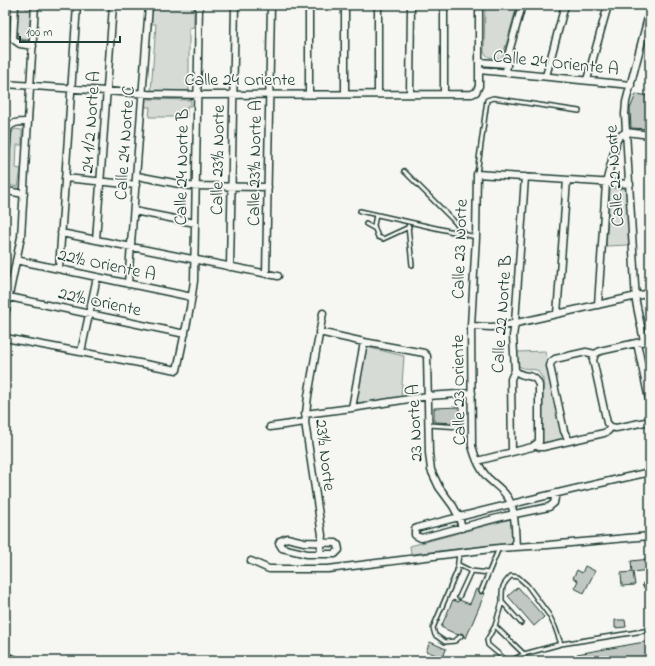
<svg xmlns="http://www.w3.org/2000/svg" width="655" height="666" viewBox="0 0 655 666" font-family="'Indie Flower',sans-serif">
  <rect width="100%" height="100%" fill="#f6f6f2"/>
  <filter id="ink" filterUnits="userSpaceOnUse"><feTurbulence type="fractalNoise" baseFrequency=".025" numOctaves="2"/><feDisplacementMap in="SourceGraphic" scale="8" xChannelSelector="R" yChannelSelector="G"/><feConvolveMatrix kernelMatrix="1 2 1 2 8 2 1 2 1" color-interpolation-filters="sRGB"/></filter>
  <g filter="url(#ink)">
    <!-- green -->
    <path fill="#d6dbd6" stroke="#7a8c85" d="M19 5H26V9H31L29 40 22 39 17 35Z
      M152 5H194V27L189 28V91H151L156 24H151Z
      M485 5H517L502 59 489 57 484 53Z
      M146 99 191 100V106H187V117H149L150 107H145Z
      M15 129 22 130V145H17L16 168 21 169 18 187 9 185 11 134Z
      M610 188 626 189 630 245 606 246Z
      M366 347 404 356 401 398 355 403Z
      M545 351 564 439 542 444 543 379 537 370 523 368 516 365 517 352Z
      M511 519 512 543 411 554 410 546Z"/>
    <!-- building -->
    <path fill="#c1c8c3" stroke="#1f3d34" d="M636 94 650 96V129L631 128 630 109Z
      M459 407 460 423 434 422V408Z
      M650 559V570L632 572 631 561Z
      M585 566 595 571 584 593 574 588 578 581 573 578 577 570 582 573Z
      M633 572 635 585 622 586 621 573Z
      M518 587 544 617 534 626 508 596Z
      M476 589 478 590 480 594 485 593 466 638 464 637 462 633 458 635 441 627 453 600 458 602 459 600 470 604Z
      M615 620H625L626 627 615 628Z
      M650 641V657L629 661H579L577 654Z
      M430 642 446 649 443 658 426 651Z"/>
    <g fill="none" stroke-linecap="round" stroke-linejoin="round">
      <defs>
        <path id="lane" d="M404 171 453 220 466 235
          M477 174 487 100 493 98 579 111
          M360 211 476 237
          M366 224 375 229 378 237 383 239 409 227
          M408 226 412 265
          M375 229 374 225 376 215
          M429 425 461 427
          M459 553 457 571 433 628 435 635 445 642 455 641 461 636
          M459 565 471 571
          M645 585H650
          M481 591 499 548
          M459 597 471 571 489 573
          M502 602 495 626 487 640 488 645 507 661
          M521 623 502 602C502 588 501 586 511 576L518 577 527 585 549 615 555 627 561 644 650 630
          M495 626 524 654 561 644
          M511 661 524 654"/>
        <path id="street" d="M15 5 13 39 20 44 33 46
          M345 5V94
          M378 5V94
          M479 62 507 64
          M479 70 631 85
          M506 72 509 52 522 5
          M546 76 565 5
          M587 80 608 5
          M5 84 148 94 204 95 472 94 476 92 479 86V5
          M309 94V5
          M410 94 411 5
          M444 94V5
          M626 132 650 135
          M5 172 8 129C12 121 21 122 28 122
          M137 176 190 186 268 187
          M65 178 136 185
          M5 187 7 191 24 194
          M134 211 195 223
          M61 233 278 276
          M96 240 113 5
          M16 260 192 297
          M230 267 235 5
          M59 269 77 5
          M266 274 271 5
          M128 284 149 5
          M9 297 185 334
          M598 305 606 183 617 140 620 136 626 132
          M557 314 567 180
          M5 315 21 237 35 5
          M471 326 491 327 503 326 650 293
          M319 332 364 342 424 353 427 356 429 453 431 470 439 487 453 506 459 517 462 528
          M5 338 177 370 190 308 194 281 199 5
          M644 341 636 302 625 114 626 102 650 10
          M637 343 650 404
          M81 352 97 277
          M595 354 593 360 607 423 611 427
          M352 408 364 342
          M305 414 352 408 428 396 472 393
          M270 427 305 422
          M611 427 616 428 650 421
          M569 441 564 431 550 366 551 362 555 359 586 352 595 354 600 351 650 340
          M536 445 539 447H543L604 433 608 431 611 427
          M512 452 511 379 515 370 513 336 515 323 525 177
          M477 461 532 447 539 442V385C534 371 523 380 515 370
          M556 493 554 503 549 507 505 516 421 538 415 535V529L420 527C497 507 573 489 650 472
          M287 538 304 542 336 543 338 545 339 550 335 554H307L282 548 279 543 280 541Z
          M516 547C515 533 516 517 511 504 507 492 495 485 487 477 479 468 475 457 472 446L471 326 476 237 477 174 630 184
          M320 554 322 535 305 422 308 396 323 313
          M251 561 269 569H328L499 548 548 545 650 536"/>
      </defs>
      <!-- lane casing -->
      <use href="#lane" stroke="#1f3d34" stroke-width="6"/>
      <!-- street casing -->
      <use href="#street" stroke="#1f3d34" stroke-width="9"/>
      <!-- lane -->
      <use href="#lane" stroke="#f6f6f2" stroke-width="3"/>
      <!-- street -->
      <use href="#street" stroke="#f6f6f2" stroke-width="6"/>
      <defs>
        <path id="rail" d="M5 653 27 661"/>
      </defs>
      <!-- rail casing -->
      <use href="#rail" stroke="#1f3d34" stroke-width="3.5"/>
      <!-- rail -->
      <use href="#rail" stroke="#f6f6f2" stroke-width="2" stroke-dasharray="6" stroke-linecap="butt"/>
    </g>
  </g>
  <g text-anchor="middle" stroke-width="3.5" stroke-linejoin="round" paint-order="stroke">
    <!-- street labels -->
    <g font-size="18" fill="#1f3d34" stroke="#f6f6f2">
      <text transform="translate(556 62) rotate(6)" y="6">Calle 24 Oriente A</text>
      <text x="240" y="85">Calle 24 Oriente</text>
      <text transform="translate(90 122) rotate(-86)" y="6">24 1/2 Norte A</text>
      <text transform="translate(124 143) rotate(-86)" y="6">Calle 24 Norte C</text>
      <text transform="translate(217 160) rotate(-89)" y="6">Calle 23½ Norte</text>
      <text transform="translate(254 163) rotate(-89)" y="6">Calle 23½ Norte A</text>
      <text transform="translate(181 167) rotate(-89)" y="6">Calle 24 Norte B</text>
      <text transform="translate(614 176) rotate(-94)" y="6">Calle 22 Norte</text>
      <text transform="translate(459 249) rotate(-88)" y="6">Calle 23 Norte</text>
      <text transform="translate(107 264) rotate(12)" y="6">22½ Oriente A</text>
      <text transform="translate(100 301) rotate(12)" y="6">22½ Oriente</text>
      <text transform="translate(501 314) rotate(-86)" y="6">Calle 22 Norte B</text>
      <text transform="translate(458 390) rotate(-91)" y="6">Calle 23 Oriente</text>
      <text transform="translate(414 423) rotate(-93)" y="6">23 Norte A</text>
      <text transform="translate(326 455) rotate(83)" y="6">23½ Norte</text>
    </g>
  </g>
  <!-- margin -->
  <rect width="655" height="666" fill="none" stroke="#f6f6f2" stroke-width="20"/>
  <rect x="10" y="10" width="635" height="646" fill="none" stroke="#1f3d34" stroke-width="1.5" filter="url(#ink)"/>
  <!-- scale -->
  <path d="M20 36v6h100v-6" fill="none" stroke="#1f3d34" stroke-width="2"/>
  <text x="26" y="36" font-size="12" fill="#1f3d34" stroke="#f6f6f2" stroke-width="3" paint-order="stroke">100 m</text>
</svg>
